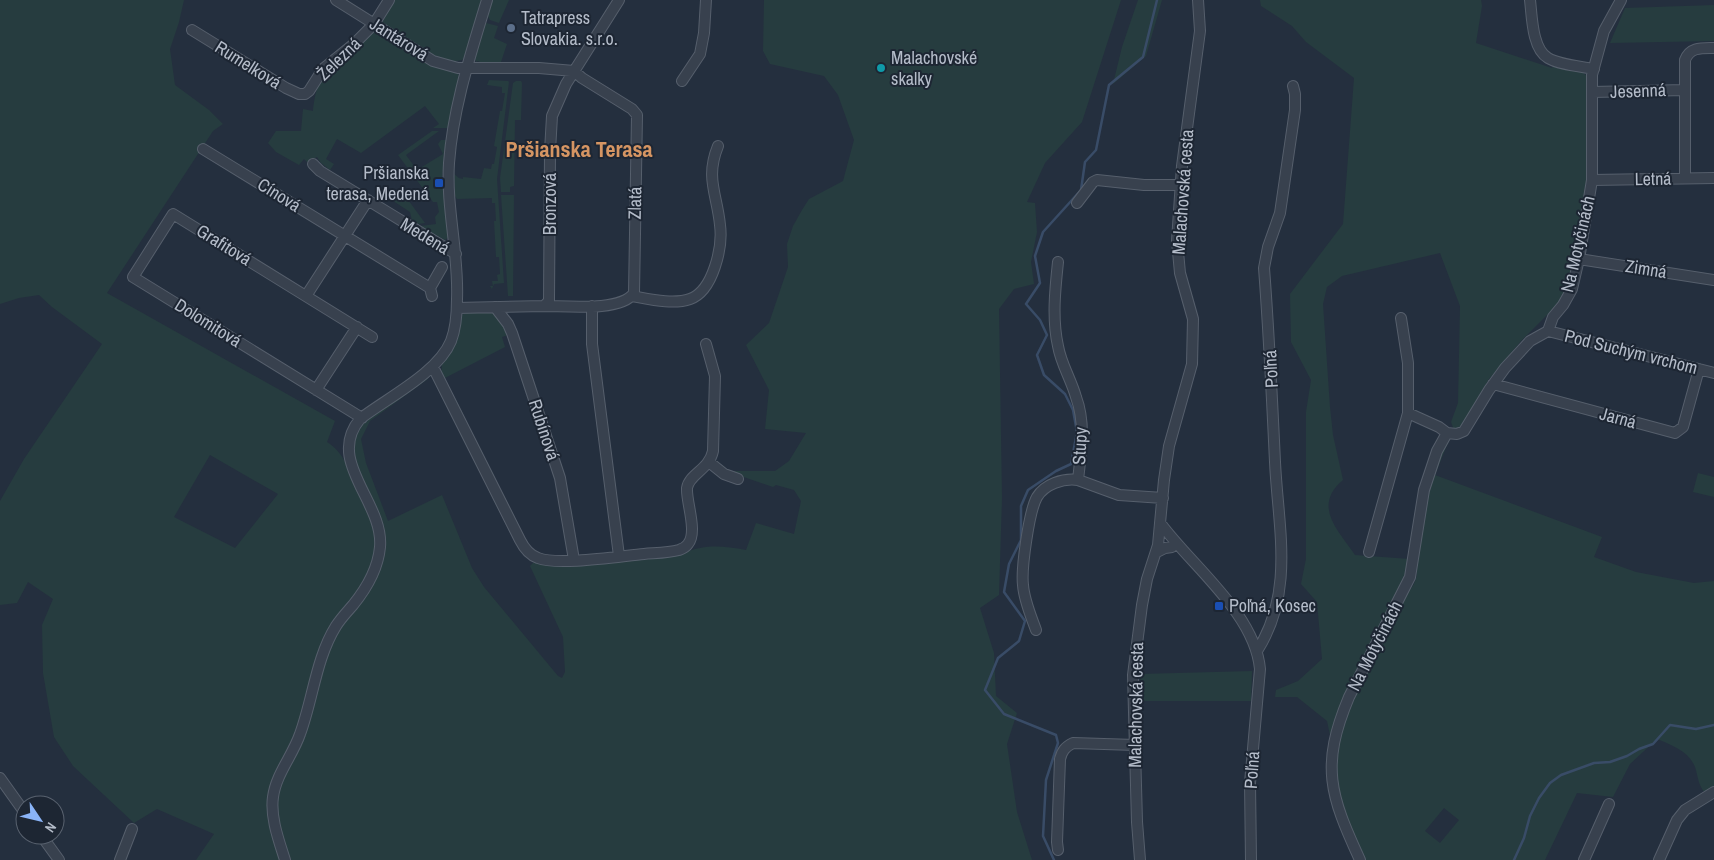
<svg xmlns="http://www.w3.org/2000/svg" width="1714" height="860" viewBox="0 0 1714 860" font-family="'Archivo Narrow',sans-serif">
  <rect width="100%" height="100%" fill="#242f3e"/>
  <!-- green -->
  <path fill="#263c3f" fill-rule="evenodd" d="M0 0H184L179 22 170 49 175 85 209 110 223 124 213 131 107 293 335 421 327 442C344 453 348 468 356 486 363 501 373 516 375 533 380 565 347 614 332 643L339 630 373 585 382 563 385 544 383 531 360 478 353 451 354 439 364 421 426 378 428 379 370 421 361 439 366 463 388 521 442 495 472 568 484 587 558 676 562 678 565 672 563 637 530 566 534 562 683 553C707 544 722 546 746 550L756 523 794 534 801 501 794 490 776 485 773 487 726 471H775L789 461 806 433 765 429 769 390 746 345 769 323 788 267 787 244 793 226 802 210 809 199 843 181 854 140 838 95 824 76 770 64 763 51 764 0H1121L1082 122 1045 163 1027 202 1035 203 1037 232 1031 262 1034 284 1014 289 999 309 1002 498 999 595 980 608 994 653 996 696 1017 713 1007 744 1017 812 1032 860H196L214 834 157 809 134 823 73 766 54 737 43 673 42 625 53 599 28 582 17 603 0 605V501L24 459 102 344 52 307 39 295 19 298 0 304ZM210 455 278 494 235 548 174 517Z
    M394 0H484L465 58C449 72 397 33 382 23Z
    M492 0H509L499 23 490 20 487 15Z
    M1138 0H1162L1146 56 1113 84 1122 47Z
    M1260 0H1481L1482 6 1476 43 1552 68 1554 65 1580 70 1589 78 1587 97 1588 179 1581 228 1568 287 1559 303 1521 341 1489 379 1461 427 1454 430 1451 422 1458 403 1460 306 1440 253 1342 276 1327 287 1323 304 1330 407 1333 435 1343 480C1312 506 1338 530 1355 555L1410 559 1409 569 1341 703 1331 740 1327 721 1297 697H1275L1276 690 1298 681 1322 659 1317 602 1301 584 1306 559V412L1311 380 1291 342 1290 294 1343 224 1354 78 1306 42 1292 26 1261 6Z
    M1714 5V41L1610 43 1625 8Z
    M486 23 498 26 494 38 507 44 501 62H480L478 61 476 62 475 59 484 25Z
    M375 32H378L458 74 460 78 449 128H433L439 124 425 106 361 153 337 139 326 159 334 164 330 170 321 163 317 157 307 162 304 159 299 165 276 152 268 143 276 131H301L303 109 313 111C318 69 327 75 355 50 361 44 367 36 375 32Z
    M489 80 508 81 509 82 497 179 504 283 494 284 492 289 490 286H493L492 281H498L497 275 500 274 499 257H496L494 221H496L495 203H492V198L457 199 455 196 454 174 459 178 463 179V177L481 179 484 168 491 169 492 164H494L497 147 494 146 500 111H502L505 93H502V87L487 85Z
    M516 81H521L522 83 521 120H515L514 186 510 187V192H501L500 178 513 83Z
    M432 131H439L406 155 417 170 443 154 438 144 441 140H446L442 179 450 236 445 240 420 226 436 224 435 217 439 212 437 202H433L398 155Z
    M378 191 406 197 425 223 418 224 412 221 410 212Z
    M501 195H514L513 296H508Z
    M490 311 505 325 508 335 502 337 505 347 443 379C437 361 453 334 459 316L469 312Z
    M1449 440 1435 475 1602 537 1594 557 1636 572 1694 583 1714 581V787L1705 793C1698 785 1698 776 1695 767 1689 751 1671 745 1657 739L1630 764 1613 797 1577 793 1545 860H1364L1339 797 1336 757 1342 728 1359 687 1406 594C1414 587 1419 576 1416 566 1421 534 1426 463 1449 440ZM1444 808 1459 820 1440 843 1425 831Z
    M1698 473 1714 477V497L1693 492Z
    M1252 671 1251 701H1141L1140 674Z"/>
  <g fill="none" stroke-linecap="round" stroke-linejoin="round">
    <!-- stream -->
    <path stroke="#394c67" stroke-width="2.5" d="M1054 860 1043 836 1046 780 1058 743 1056 735 1004 714 985 690 998 658 1019 641 1025 621 1004 592 1009 564 1021 540V506L1028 490 1056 471 1071 464 1077 432 1073 410 1065 394 1044 375 1037 355 1047 335 1040 320 1026 304 1040 283 1035 256 1043 232 1081 190 1085 162 1096 150 1109 85 1143 57 1157 0
      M1514 860 1524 838 1530 816 1539 798 1550 783 1561 775 1594 763 1610 762 1627 756 1639 749 1653 744 1670 725 1696 729 1714 725"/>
    <defs>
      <path id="minor" d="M336 0 422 54 433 61 458 68H539L574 71
        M1530 0C1532 16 1532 49 1548 58 1560 65 1579 66 1594 69
        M192 30 286 88 299 94H305L309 91 323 69 354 44 374 24 389 0
        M682 81 700 54 704 33 706 0
        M1592 92 1685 90
        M203 149 430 288 432 296
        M313 164 320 171 456 254
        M1685 178V60C1690 47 1701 48 1714 48
        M1592 180 1714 178
        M1077 203 1093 182 1097 180 1144 185H1180
        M1579 259 1714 280
        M430 288 442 267
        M306 296 368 200
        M632 296C649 299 673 305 690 299 713 291 723 247 720 225 717 194 705 178 718 146
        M544 306C566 306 621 312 634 293L637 115 632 109 582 78 574 71
        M592 306V344L619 556
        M495 307 508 324 512 333 560 478 574 560
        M457 308 544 306 549 301 550 151 552 116 566 84 619 0
        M1548 331 1714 373
        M433 367 520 540C524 548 529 555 538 558 558 566 621 556 644 554 655 553 668 553 679 550 682 549 686 547 688 544 698 532 686 502 687 488 689 474 709 470 713 451L715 376 706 344
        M1493 384 1675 433 1683 427 1699 369
        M316 390 357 327
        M1408 413 1439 427 1447 433
        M362 418 133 277 173 214 372 337
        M709 462 724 474 738 479
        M1078 480 1119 495 1163 498
        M1161 524C1192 566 1255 614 1260 669L1250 783 1251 860
        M1157 552 1165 548 1172 547
        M1369 552 1408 413V363L1401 318
        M1036 630C1031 616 1024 600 1023 585 1021 569 1029 511 1037 497 1045 484 1063 478 1078 480 1081 452 1086 424 1076 397 1071 379 1061 364 1058 346 1052 319 1055 290 1058 262
        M1257 651C1295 592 1278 527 1275 462 1272 397 1269 333 1264 268L1268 247 1280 213 1295 110V94L1293 86
        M0 778 25 813
        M41 835 59 860
        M1058 850 1057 842 1060 759C1062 751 1065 747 1073 743L1135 745
        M120 860 132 829
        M285 860C279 841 270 817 273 797 276 774 293 755 300 734 313 699 316 658 336 626 341 618 347 612 353 605 366 589 378 569 380 547 384 502 325 461 360 419 387 398 438 373 451 341 456 328 457 313 457 299 459 254 446 208 449 163 453 107 471 53 487 0
        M1140 860 1137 822 1133 675 1142 605 1147 579 1158 545 1164 480 1169 446 1192 364 1193 319 1180 273 1177 241 1182 166 1200 31 1198 0
        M1360 860C1330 795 1320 766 1349 697L1410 577 1424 490 1437 451 1447 433 1457 434 1464 431 1489 390 1505 368 1530 341 1548 331 1553 317 1563 305 1572 289 1579 259 1592 180V75L1604 31 1621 0
        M1584 860 1609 804
        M1659 860 1677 820 1685 810 1714 792"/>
    </defs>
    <!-- minor casing -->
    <use href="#minor" stroke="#565f6c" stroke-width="12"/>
    <!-- minor -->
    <use href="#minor" stroke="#38414e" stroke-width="10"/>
  </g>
  <!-- markers -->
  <circle fill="#5c6f8a" stroke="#1d2633" stroke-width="2" cx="511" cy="28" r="5"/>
  <circle fill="#0f9aa8" stroke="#1d2633" stroke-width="2" cx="881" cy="68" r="5"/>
  <g fill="#1a4fb4" stroke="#1d2633" stroke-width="2">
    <rect x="434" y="178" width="10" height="10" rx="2.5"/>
    <rect x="1214" y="601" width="10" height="10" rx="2.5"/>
  </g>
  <g text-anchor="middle" stroke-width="4" stroke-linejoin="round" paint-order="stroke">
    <!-- poi labels -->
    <g font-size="18" fill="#b4bcc9" stroke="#1d2633" text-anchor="start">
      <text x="521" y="24">Tatrapress<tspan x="521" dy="21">Slovakia. s.r.o.</tspan></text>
      <text x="891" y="64">Malachovské<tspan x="891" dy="21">skalky</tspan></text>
      <text x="429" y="179" text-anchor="end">Pršianska<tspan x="429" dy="21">terasa, Medená</tspan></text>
      <text x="1229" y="612">Poľná, Kosec</text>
    </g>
    <!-- street labels -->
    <g font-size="18" fill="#b4bcc9" stroke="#1d2633">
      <text transform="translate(399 39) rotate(32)" y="6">Jantárová</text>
      <text transform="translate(339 59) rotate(-44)" y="6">Železná</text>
      <text transform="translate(248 65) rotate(32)" y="6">Rumelková</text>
      <text transform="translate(1638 91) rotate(-2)" y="6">Jesenná</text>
      <text transform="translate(1653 179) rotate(-1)" y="6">Letná</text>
      <text transform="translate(1183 192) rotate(-86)" y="6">Malachovská cesta</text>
      <text transform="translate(279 195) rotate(32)" y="6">Cínová</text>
      <text transform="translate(635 203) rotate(-89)" y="6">Zlatá</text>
      <text transform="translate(550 204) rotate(-90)" y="6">Bronzová</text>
      <text transform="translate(425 236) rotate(31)" y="6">Medená</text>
      <text transform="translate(1578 244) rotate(-77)" y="6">Na Motyčinách</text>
      <text transform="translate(224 245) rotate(32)" y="6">Grafitová</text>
      <text transform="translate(1646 269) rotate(9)" y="6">Zimná</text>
      <text transform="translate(208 323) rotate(32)" y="6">Dolomitová</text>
      <text transform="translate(1631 352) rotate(14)" y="6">Pod Suchým vrchom</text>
      <text transform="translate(1271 369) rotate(-93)" y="6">Poľná</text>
      <text transform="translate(1618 418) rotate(15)" y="6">Jarná</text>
      <text transform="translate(544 430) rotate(72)" y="6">Rubínová</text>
      <text transform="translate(1080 446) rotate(-87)" y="6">Stupy</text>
      <text transform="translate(1375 646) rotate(-63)" y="6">Na Motyčinách</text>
      <text transform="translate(1136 705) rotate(-89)" y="6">Malachovská cesta</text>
      <text transform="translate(1252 770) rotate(-86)" y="6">Poľná</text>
    </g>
    <!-- district labels -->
    <g font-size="22" font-weight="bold" fill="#d59563" stroke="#1d2633">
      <text x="579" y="157">Pršianska Terasa</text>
    </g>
  </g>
  <!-- north arrow -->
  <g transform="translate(40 820) rotate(125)"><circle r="24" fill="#1d2633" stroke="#59626f"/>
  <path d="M0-4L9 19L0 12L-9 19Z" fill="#8ab4f8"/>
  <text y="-8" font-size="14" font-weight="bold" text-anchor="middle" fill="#b4bcc9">N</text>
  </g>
</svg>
